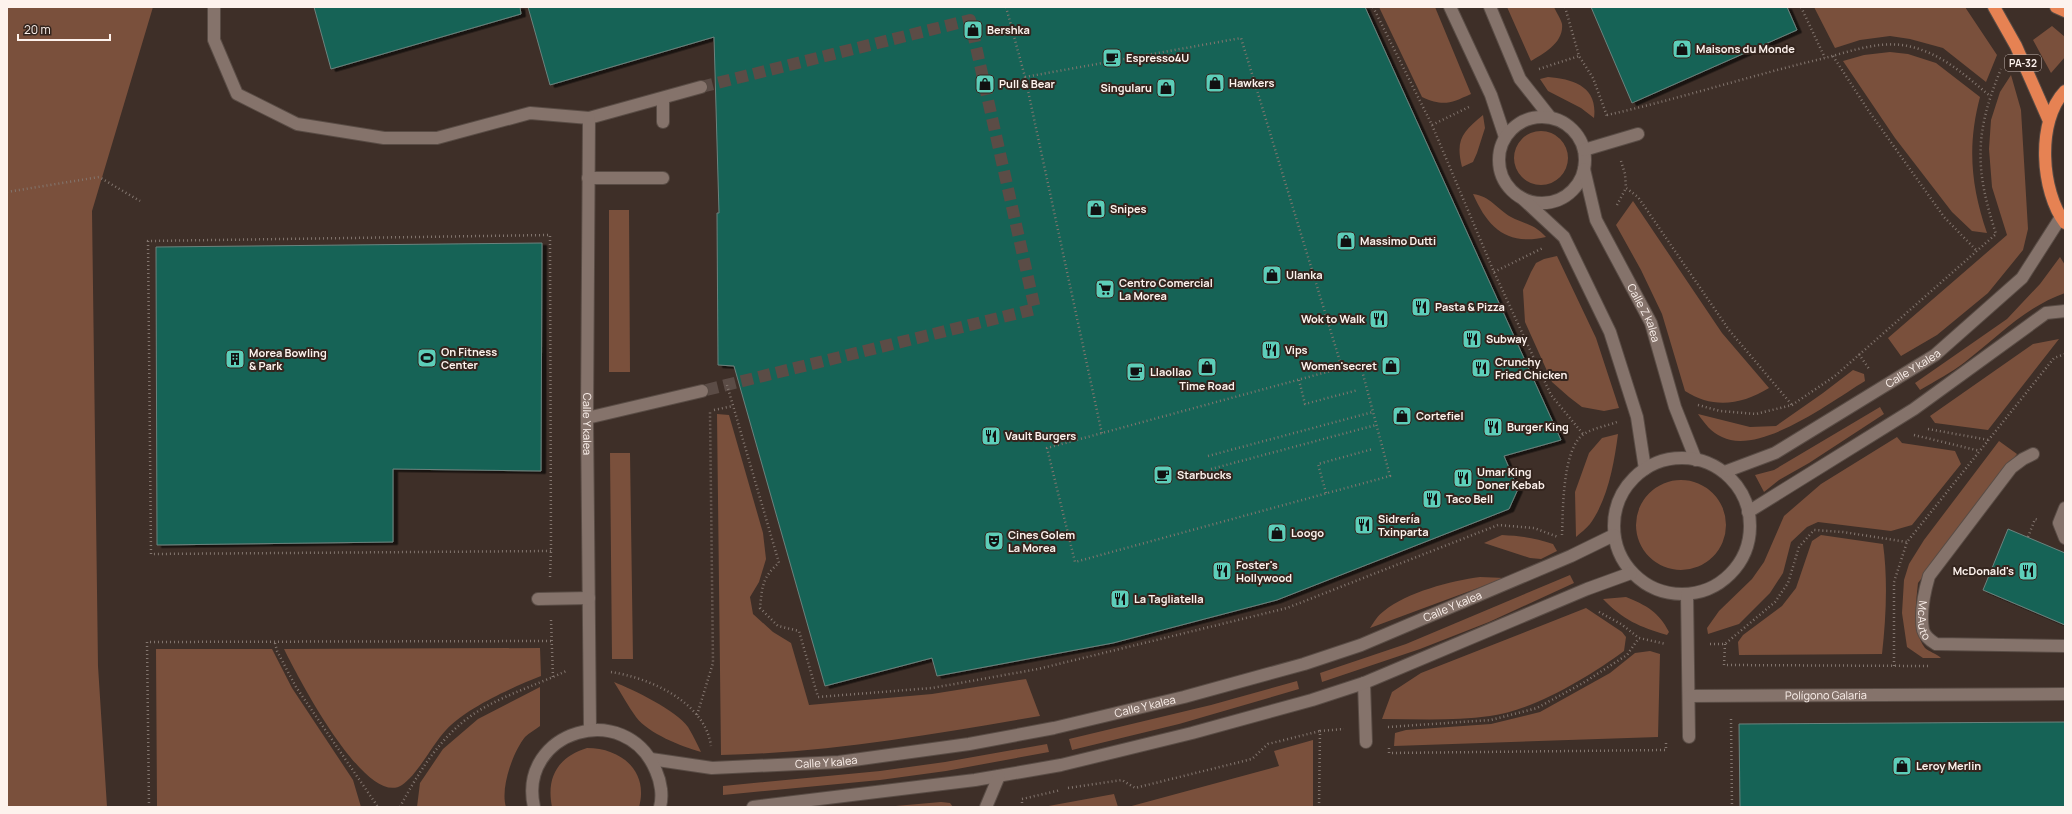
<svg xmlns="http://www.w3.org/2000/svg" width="2072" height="814" viewBox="0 0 2072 814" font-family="Manrope,sans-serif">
  <defs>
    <filter id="shadow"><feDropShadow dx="4.5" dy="2.5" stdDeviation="0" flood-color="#0009"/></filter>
  </defs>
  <rect width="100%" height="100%" fill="#3e2f28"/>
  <!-- green -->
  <path fill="#7a503c" d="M7 7H153L92 211 98 666 107 807H7Z
    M1379 7H1435L1471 94C1451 103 1444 107 1422 97Z
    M1507 7H1554C1556 12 1561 19 1562 24 1564 43 1543 54 1531 61Z
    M1814 7H1965L1997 55 1986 82 1943 48 1910 39 1890 36 1860 40 1835 48Z
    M2052 26 2065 37V57L2051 73 2033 40Z
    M1890 52 1908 54 1936 63 1980 97C1967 146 1971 186 1987 233L1972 231 1952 212 1895 138 1843 61 1864 55Z
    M2011 75 2021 110 2028 229 2023 250 1988 293 1937 335 1901 356 1888 338 2007 235 1992 187 1989 149 1991 120 2000 92Z
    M1548 77C1574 79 1598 87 1594 118L1581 108 1548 91 1540 79Z
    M1483 115 1485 128 1477 153 1473 162 1462 167C1455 139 1463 132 1483 115Z
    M1514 158a27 27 0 1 1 54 0a27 27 0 1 1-54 0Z
    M1473 194C1490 196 1497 209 1511 217 1524 224 1535 224 1546 237 1507 246 1488 228 1473 194Z
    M1633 201 1722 333 1769 388C1741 405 1713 409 1685 391L1662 314 1641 270 1616 225Z
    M609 210H629L630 372H609Z
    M1557 256 1596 338 1619 408 1604 411 1582 407 1569 397 1552 382 1525 322 1523 290 1531 272 1536 263 1544 259Z
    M2060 257 2065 265V293C2025 307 1998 337 1965 362 1951 373 1935 381 1920 390L1915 383 2007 319 2040 284Z
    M2059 339 1988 430 1935 423 1930 416 2033 344Z
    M1853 370 1864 374 1865 381C1832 401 1760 456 1722 437 1711 432 1705 424 1698 414L1750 427 1776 426 1823 393Z
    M1880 407 1884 414 1809 463 1779 480 1764 492 1755 475 1774 470Z
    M717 414 729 415 763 533 766 559 759 582 750 597 753 614 773 632 791 643 809 705 932 694 1026 679 1040 716C934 734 828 753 721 755Z
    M1618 434C1614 464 1608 499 1590 524 1586 529 1580 533 1576 537L1575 492 1589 453 1602 438Z
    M1897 437 1902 443 1955 451 1961 464 1912 525 1891 531 1818 522 1807 527 1791 542 1783 573 1770 593 1739 624 1708 634 1707 628 1719 611 1752 579 1764 562 1784 516 1821 484Z
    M1999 441 2017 454 1918 583C1916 603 1912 631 1925 648 1929 652 1936 653 1941 658H1923L1907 647 1902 613 1904 580 1909 564 1924 540Z
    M610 453H630L633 659H612Z
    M1636 525a45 45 0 1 1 90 0a45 45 0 1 1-90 0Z
    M1502 535C1521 536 1536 538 1553 544L1557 551 1541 559 1530 558 1484 543Z
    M1821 535 1883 544C1888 579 1886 619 1882 654L1739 655 1738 642 1743 635 1782 606 1796 588 1812 541Z
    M1570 575 1574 583 1489 622 1420 649 1322 682 1320 673 1406 644Z
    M1480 577 1505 578 1370 628C1374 622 1378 615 1384 611 1407 592 1451 581 1480 577Z
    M1626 597C1646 605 1659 612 1669 632L1667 635C1640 627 1623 620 1603 599Z
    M1586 608 1622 632 1626 637 1624 651C1589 677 1532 711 1490 716 1454 721 1418 719 1382 719L1392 692 1421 673Z
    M540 648 541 676C513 687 466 708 446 730 432 745 418 774 402 785 366 809 297 675 284 649Z
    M156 649H272L292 688 353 780 361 807H157Z
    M1650 651 1660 654 1658 737 1394 746 1395 733 1406 730 1491 724 1540 712 1610 673 1635 653Z
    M1297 681 1299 689 1179 724 1072 750 1069 739 1211 705Z
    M614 682C634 690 676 710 688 727 693 735 697 744 701 752 681 746 649 734 636 717 628 706 621 693 614 682Z
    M540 687V726C536 729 529 733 525 737 513 752 500 788 506 807H417L420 783 443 749 478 719Z
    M1313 740V807H1128L1279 766 1274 751Z
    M1047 744 1049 752 946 771 880 780 723 795V786L880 771 945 762Z
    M587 748C621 748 649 771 639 807H552C546 777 558 757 587 748Z
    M1114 794 1118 807H1043Z
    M941 802 950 803 953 807H884Z"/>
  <!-- building -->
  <path fill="#156457" stroke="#6c827d" filter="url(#shadow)" d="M314 7H520L521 14 331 69Z
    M528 7H1365L1561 440 1504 456 1518 489 1509 509 1277 600 1113 643 937 676 932 658 825 686 734 366 718 365 717 213H719L714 37 550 85Z
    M1591 7H1787L1797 30 1632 103Z
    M542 243 541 471 393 469V542L157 545 156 247Z
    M2008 529 2065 553V625L1983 590Z
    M2065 722V807H1740L1739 724Z"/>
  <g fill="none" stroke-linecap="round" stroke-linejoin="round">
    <!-- minor-tunnel -->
    <path stroke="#5b4c46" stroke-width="12" stroke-dasharray="12 6" stroke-linecap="butt" d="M701 87 970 20 1035 309 702 391"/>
    <defs>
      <g id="minor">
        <path d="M214 7V40L237 94 297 124 384 138H437L530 113 589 118 701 87"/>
        <path d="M1450 7 1491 95 1505 137"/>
        <path d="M1490 7 1520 79 1550 117"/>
        <path d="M663 98V122"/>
        <circle cx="1542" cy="160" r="43"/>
        <path id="s1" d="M589 118 587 418 590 729"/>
        <path d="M1584 150 1638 134"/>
        <path id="s2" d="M1584 169 1596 220 1651 323 1675 407 1696 460"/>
        <path d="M588 178H663"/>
        <path d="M1523 199 1564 237 1610 332 1637 417 1645 469"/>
        <path d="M587 418 702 391"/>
        <path id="s3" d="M2033 454 2023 459 2011 468 1929 576C1924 593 1920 613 1923 630 1925 637 1931 641 1936 644L2065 646"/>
        <circle cx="1682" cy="526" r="68"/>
        <path id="s4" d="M1727 471 1775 453 1935 355 2022 278 2061 217"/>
        <path d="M2065 508 2059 523 2065 538"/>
        <path d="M1748 512 1914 409 2046 313 2065 311"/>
        <path d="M1687 594 1689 737"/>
        <path d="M538 599 589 598"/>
        <path d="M1364 683 1366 742"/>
        <path id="s5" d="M1689 696 2065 694"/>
        <path id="s6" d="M651 759 712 768 839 762 969 744 1054 728 1184 697 1304 664 1361 645 1571 556 1614 535"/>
        <path d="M534 807C517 731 626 698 656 771 661 782 663 796 660 807"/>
        <path d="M753 807 975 780 1061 765 1192 733 1312 700 1364 683 1587 589 1631 573"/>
        <path d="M986 807 999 776"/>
      </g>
      <path id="highway" d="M1994 7 2016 46 2049 121
        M2056 7 2065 11
        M2065 91C2036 121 2041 192 2065 223"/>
    </defs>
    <!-- minor casing -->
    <use href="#minor" stroke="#594c45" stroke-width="14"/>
    <!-- highway casing -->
    <use href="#highway" stroke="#594c45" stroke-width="14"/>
    <!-- path -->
    <path stroke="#83766f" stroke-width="2.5" stroke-dasharray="1 3" stroke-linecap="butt" d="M1006 7 1025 77 1102 434
      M1373 7 1432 125 1494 272 1551 395 1583 434
      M1565 7 1579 56 1593 78 1607 116
      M1801 7 1825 58
      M1833 56 1868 110 1944 217 1976 250
      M1539 69 1579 56
      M1025 77 1241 38 1342 368
      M1607 115C1679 99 1749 76 1821 59 1849 52 1879 40 1908 46 1941 53 1965 75 1990 96
      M1432 125 1471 106
      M1621 161 1625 174 1626 188 1638 197 1729 330 1792 405
      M7 192 99 177 140 201
      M1617 205 1626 188
      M1494 272 1543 248
      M1859 354 1869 369
      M1360 363 1390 476 1075 562 1047 448Z
      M1299 380 1305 404 1358 390
      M727 385 779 563C762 577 762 588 760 608L778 626 799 631 818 697 932 688 1038 669 1287 608 1498 525 1534 528 1558 537
      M1698 405 1720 411 1756 414 1792 405 1835 376 1996 234C1975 169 1974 134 2001 69
      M714 410 733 406
      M1928 429 1989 440
      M1914 435 1980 451
      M1208 456 1373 412
      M1211 469 1376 425
      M1326 493 1318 464 1373 449
      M1562 535C1563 512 1562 448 1584 434 1593 428 1607 426 1617 422
      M2028 537 2035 519 2039 520
      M550 577 551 551 550 235 148 241 151 554 551 551
      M1599 612 1621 624 1639 638 1666 644
      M551 620 553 678
      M275 643 277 651 296 687 378 807
      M1710 644H1725L1775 602 1788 583 1799 547 1814 530 1843 532 1907 542
      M1725 644 1724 665 1928 666
      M1894 666V582L1907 542 2054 358 2065 354
      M611 672C650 678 705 702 711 746
      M697 715 713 663 710 412
      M1731 719 1732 807
      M1388 727 1491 720 1537 708 1583 683 1627 655 1639 638
      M1389 748V753L1666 750V742
      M1068 788 1122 780 1135 788 1252 759 1268 744 1320 731
      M149 807 147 642 552 641
      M400 807C417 775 436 744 464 721 493 698 533 687 566 671
      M1022 807V799L1061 790
      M1319 807 1320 731 1344 729"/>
    <!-- minor -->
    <use href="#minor" stroke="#85736b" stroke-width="12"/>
    <!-- highway -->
    <use href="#highway" stroke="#e68253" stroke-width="12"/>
  </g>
  <!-- icons -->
  <defs>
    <symbol id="shop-square" viewBox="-11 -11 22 22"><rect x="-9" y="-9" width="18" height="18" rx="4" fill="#5dceb9" stroke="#34251e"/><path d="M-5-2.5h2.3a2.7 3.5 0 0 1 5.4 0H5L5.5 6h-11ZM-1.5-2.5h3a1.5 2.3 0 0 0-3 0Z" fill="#111"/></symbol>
    <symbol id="cafe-square" viewBox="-11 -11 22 22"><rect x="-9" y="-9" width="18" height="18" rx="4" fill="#5dceb9" stroke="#34251e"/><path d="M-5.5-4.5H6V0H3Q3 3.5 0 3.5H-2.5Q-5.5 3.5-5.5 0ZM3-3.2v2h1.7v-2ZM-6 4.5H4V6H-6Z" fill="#111"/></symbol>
    <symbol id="supermarket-square" viewBox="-11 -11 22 22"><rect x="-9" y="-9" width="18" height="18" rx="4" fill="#5dceb9" stroke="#34251e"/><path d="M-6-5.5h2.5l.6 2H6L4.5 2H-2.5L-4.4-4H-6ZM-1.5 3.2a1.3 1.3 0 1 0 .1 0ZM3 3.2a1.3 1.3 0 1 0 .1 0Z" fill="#111"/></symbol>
    <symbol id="restaurant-square" viewBox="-11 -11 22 22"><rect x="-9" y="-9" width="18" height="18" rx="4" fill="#5dceb9" stroke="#34251e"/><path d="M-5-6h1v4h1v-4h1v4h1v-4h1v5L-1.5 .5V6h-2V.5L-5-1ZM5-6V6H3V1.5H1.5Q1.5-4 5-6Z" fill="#111"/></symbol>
    <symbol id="stadium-square" viewBox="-11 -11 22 22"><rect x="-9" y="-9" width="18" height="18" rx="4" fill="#5dceb9" stroke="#34251e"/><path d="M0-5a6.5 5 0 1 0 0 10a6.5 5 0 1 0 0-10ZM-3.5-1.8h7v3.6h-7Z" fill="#111"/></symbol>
    <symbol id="building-square" viewBox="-11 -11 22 22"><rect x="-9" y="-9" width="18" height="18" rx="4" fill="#5dceb9" stroke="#34251e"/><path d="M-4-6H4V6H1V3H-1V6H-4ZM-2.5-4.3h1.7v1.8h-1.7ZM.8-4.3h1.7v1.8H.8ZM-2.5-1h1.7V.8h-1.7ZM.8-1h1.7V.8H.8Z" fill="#111"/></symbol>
    <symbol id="theatre-square" viewBox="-11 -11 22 22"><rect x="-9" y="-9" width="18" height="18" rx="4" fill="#5dceb9" stroke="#34251e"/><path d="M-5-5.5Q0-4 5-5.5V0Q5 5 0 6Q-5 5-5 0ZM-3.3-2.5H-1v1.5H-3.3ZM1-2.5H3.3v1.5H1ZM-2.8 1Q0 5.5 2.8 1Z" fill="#111"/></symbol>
  </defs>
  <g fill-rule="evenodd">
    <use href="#shop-square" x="962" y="19" width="22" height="22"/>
    <use href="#shop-square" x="1671" y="38" width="22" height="22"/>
    <use href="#cafe-square" x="1101" y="47" width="22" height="22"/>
    <use href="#shop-square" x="1204" y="72" width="22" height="22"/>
    <use href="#shop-square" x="974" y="73" width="22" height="22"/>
    <use href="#shop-square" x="1155" y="77" width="22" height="22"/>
    <use href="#shop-square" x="1085" y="198" width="22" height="22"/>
    <use href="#shop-square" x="1335" y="230" width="22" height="22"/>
    <use href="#shop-square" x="1261" y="264" width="22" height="22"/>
    <use href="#supermarket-square" x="1094" y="278" width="22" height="22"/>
    <use href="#restaurant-square" x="1410" y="296" width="22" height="22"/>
    <use href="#restaurant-square" x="1368" y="308" width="22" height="22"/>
    <use href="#restaurant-square" x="1461" y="328" width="22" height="22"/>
    <use href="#restaurant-square" x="1260" y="339" width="22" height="22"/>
    <use href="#stadium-square" x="416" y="347" width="22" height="22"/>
    <use href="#building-square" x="224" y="348" width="22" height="22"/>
    <use href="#shop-square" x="1380" y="355" width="22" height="22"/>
    <use href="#shop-square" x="1196" y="356" width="22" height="22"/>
    <use href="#restaurant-square" x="1470" y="357" width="22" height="22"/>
    <use href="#cafe-square" x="1125" y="361" width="22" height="22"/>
    <use href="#shop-square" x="1391" y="405" width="22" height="22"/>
    <use href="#restaurant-square" x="1482" y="416" width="22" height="22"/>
    <use href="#restaurant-square" x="980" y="425" width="22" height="22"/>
    <use href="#cafe-square" x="1152" y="464" width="22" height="22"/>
    <use href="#restaurant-square" x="1452" y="467" width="22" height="22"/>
    <use href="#restaurant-square" x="1421" y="488" width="22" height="22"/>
    <use href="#restaurant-square" x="1353" y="514" width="22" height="22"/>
    <use href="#shop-square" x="1266" y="522" width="22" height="22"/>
    <use href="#theatre-square" x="983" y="530" width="22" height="22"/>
    <use href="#restaurant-square" x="1211" y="560" width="22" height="22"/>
    <use href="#restaurant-square" x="2017" y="560" width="22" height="22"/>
    <use href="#restaurant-square" x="1109" y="588" width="22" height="22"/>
    <use href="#shop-square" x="1891" y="755" width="22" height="22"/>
  </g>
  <g text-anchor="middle" stroke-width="4" stroke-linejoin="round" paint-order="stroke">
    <!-- shield labels -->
    <rect fill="#34251e" stroke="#c1b4af" stroke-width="1" x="2005" y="55" width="36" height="16" rx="3"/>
    <g font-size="10" font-weight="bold" fill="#fdf2ed">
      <text x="2023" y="67">PA-32</text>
    </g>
    <!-- poi labels -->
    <g font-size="11" font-weight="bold" fill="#fdf2ed" stroke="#34251e" text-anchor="start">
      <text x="987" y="34">Bershka</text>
      <text x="1696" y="53">Maisons du Monde</text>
      <text x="1126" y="62">Espresso4U</text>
      <text x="1229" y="87">Hawkers</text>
      <text x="999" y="88">Pull &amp; Bear</text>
      <text x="1152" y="92" text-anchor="end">Singularu</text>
      <text x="1110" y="213">Snipes</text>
      <text x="1360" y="245">Massimo Dutti</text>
      <text x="1286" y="279">Ulanka</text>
      <text x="1119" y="287">Centro Comercial<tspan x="1119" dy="13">La Morea</tspan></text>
      <text x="1435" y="311">Pasta &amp; Pizza</text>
      <text x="1365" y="323" text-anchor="end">Wok to Walk</text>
      <text x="1486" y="343">Subway</text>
      <text x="1285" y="354">Vips</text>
      <text x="441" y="356">On Fitness<tspan x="441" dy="13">Center</tspan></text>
      <text x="249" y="357">Morea Bowling<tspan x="249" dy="13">&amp; Park</tspan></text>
      <text x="1495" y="366">Crunchy<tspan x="1495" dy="13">Fried Chicken</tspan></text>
      <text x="1377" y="370" text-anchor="end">Women'secret</text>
      <text x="1150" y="376">Llaollao</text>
      <text x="1207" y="390" text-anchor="middle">Time Road</text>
      <text x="1416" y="420">Cortefiel</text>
      <text x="1507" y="431">Burger King</text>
      <text x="1005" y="440">Vault Burgers</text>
      <text x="1477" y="476">Umar King<tspan x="1477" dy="13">Doner Kebab</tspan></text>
      <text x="1177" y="479">Starbucks</text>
      <text x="1446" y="503">Taco Bell</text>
      <text x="1378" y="523">Sidrería<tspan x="1378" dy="13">Txinparta</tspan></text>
      <text x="1291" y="537">Loogo</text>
      <text x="1008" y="539">Cines Golem<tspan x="1008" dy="13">La Morea</tspan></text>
      <text x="1236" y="569">Foster's<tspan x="1236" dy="13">Hollywood</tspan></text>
      <text x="2014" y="575" text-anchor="end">McDonald's</text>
      <text x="1134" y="603">La Tagliatella</text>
      <text x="1916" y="770">Leroy Merlin</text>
    </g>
    <!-- street labels -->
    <g font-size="11" fill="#fdf2ed" stroke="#34251e">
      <text dy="4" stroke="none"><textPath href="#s2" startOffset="157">Calle Z kalea</textPath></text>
      <text dy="4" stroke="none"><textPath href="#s4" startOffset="213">Calle Y kalea</textPath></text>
      <text dy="4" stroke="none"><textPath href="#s1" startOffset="306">Calle Y kalea</textPath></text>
      <text dy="4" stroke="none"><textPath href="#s6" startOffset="824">Calle Y kalea</textPath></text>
      <text dy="4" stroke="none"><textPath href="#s3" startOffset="207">McAuto</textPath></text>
      <text dy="4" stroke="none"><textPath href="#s5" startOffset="137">Polígono Galaria</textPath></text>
      <text dy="4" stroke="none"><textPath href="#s6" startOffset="500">Calle Y kalea</textPath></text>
      <text dy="4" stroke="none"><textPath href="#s6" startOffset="176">Calle Y kalea</textPath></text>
    </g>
  </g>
  <!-- border -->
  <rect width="2072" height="814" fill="none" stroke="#fdf2ed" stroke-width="16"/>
  <!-- scale -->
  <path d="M18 34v6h92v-6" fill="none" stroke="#fdf2ed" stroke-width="2"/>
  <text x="24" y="34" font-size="12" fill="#fdf2ed" stroke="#34251e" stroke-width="3" paint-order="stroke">20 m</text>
</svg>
